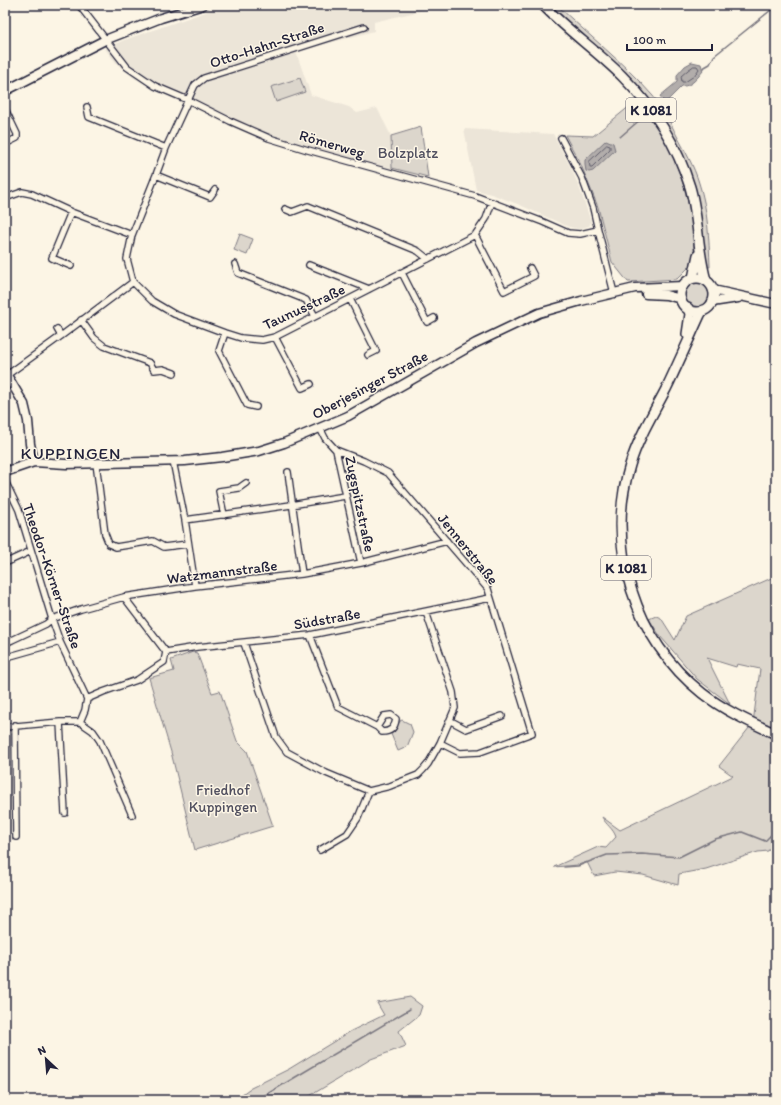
<svg xmlns="http://www.w3.org/2000/svg" width="781" height="1105" viewBox="0 0 781 1105" font-family="Itim,sans-serif">
  <rect width="100%" height="100%" fill="#fcf5e5"/>
  <filter id="ink" filterUnits="userSpaceOnUse"><feTurbulence type="fractalNoise" baseFrequency=".025" numOctaves="2"/><feDisplacementMap in="SourceGraphic" scale="8" xChannelSelector="R" yChannelSelector="G"/><feConvolveMatrix kernelMatrix="1 2 1 2 8 2 1 2 1" color-interpolation-filters="sRGB"/></filter>
  <g filter="url(#ink)">
    <!-- built -->
    <path fill="#ece5d8" d="M226 5H437V7L374 22V31L296 52 311 95 349 107 357 113 377 108 391 136 392 178 304 153 264 139 174 99 134 78 117 64 105 49 124 40Z
      M464 129 553 134 571 168 580 189 591 222 589 226 579 229 569 227 520 205 491 194 476 190Z"/>
    <!-- green -->
    <path fill="#dcd6cc" stroke="#7f7c84" d="M547 5H557C588 35 623 62 652 95 662 106 670 122 677 136 685 151 694 166 699 183 708 210 709 238 710 267H706L701 216 693 183 669 129Z
      M300 78 305 92 276 102 271 87Z
      M636 101C641 106 647 111 651 117 678 154 699 221 693 266H690L677 279 628 282 612 262 598 207 581 165 565 135 593 136Z
      M421 127 428 177 392 168 391 136Z
      M240 234 253 239 247 255 234 250Z
      M683 295a14 14 0 1 1 28 0a14 14 0 1 1-28 0Z
      M776 576V736C774 750 776 765 776 779L773 782 776 794V840L768 851 758 852 706 869 679 874 678 885 643 875 615 872 594 876 587 862 578 865 554 867 598 847 606 848 616 837C613 828 606 825 602 817L620 830 733 776 719 766 753 723 760 669 737 664 736 667 707 658 730 704 697 679 660 636 649 619 656 616 661 618 675 640 686 616Z
      M193 652 197 653 212 693 220 691 237 741 247 751 273 826 195 850 171 752 149 678 174 671 171 660Z
      M402 720 410 724 413 732 407 747 398 751 391 734 394 732 400 721Z
      M410 997 422 1006 419 1015 399 1031 406 1046 371 1059 303 1100H234L249 1089 289 1069 351 1031 384 1015 377 1003Z"/>
    <!-- water -->
    <path fill="#b2adab" stroke="#78757e" d="M692 62 701 64 703 71C698 77 691 87 682 86L665 103 660 96 677 82V75L685 66Z
      M606 140 613 143 615 150 593 171 589 172 586 171 585 165V160Z"/>
    <g fill="none" stroke-linecap="round" stroke-linejoin="round">
      <!-- shore -->
      <path stroke="#5c5a68" stroke-width="1" d="M694 66H697L699 69 694 76 685 82H682L681 76 688 70Z
        M607 145 610 146V149L592 167H590L589 162Z"/>
      <!-- stream -->
      <path stroke="#78757e" stroke-width="1.5" d="M703 68 710 64 714 56 776 6
        M620 137 642 118
        M564 867 578 866 607 855 642 854 679 857 715 839 742 832 765 841 776 830
        M257 1100 410 1009"/>
      <defs>
        <path id="street" d="M79 5 127 67 155 86 188 100 230 121 269 138 308 150 475 196 543 222 568 233 580 234 598 230 614 293
          M364 27 204 78 195 85 188 100 166 148 156 175 132 235 127 259 133 282 152 301 174 314 225 333 241 338 262 340 275 337 475 235 486 219 492 202
          M87 107 89 117 166 148
          M5 109 17 134V138L5 144
          M561 138 582 178 593 208 598 230
          M156 175 210 197 215 190
          M5 198 22 192 32 194 71 212 132 235
          M285 209 292 212 308 206 418 251 428 259
          M475 235 504 291 534 276 530 268
          M235 264 238 273 306 300 315 316
          M309 265 369 289
          M71 266 52 258 71 212
          M402 273 427 322 434 318
          M350 299 376 351 368 355
          M81 320 94 338 104 346 150 363 154 370 163 369 174 373
          M57 329 61 336 133 282
          M225 333 219 351 247 405 256 407
          M275 337 302 388 311 384
          M7 375 61 336
          M320 428 325 438 336 450 364 461 388 473 488 589 532 733 480 752 460 753 440 743
          M336 450 361 563
          M173 461 185 520 195 586
          M96 463 105 534 109 544 116 547 153 541 164 547 188 544
          M288 472 302 574
          M5 481 19 510 52 619 60 642 87 699
          M224 515 219 491 239 488 246 483
          M185 520 291 505 345 496
          M5 563 31 551
          M310 635 338 707 377 727 382 732C390 732 395 728 396 719L391 715 384 716 377 727
          M5 643 12 640 46 624 52 619 81 609 124 597 195 586 302 574 361 563 447 541
          M244 643 276 737 287 752 326 773 369 791 390 786 418 775 423 770 428 764 440 743 455 708 453 692 426 612
          M166 652 197 647 310 635 490 598
          M7 657 60 642
          M451 721 466 729 502 716
          M60 722 65 813
          M80 722 85 710 87 699 103 692 137 680 164 662 166 652 124 597
          M15 725 16 837
          M5 727 60 722H80L93 731 100 741 132 815
          M320 850 347 834 358 818 369 791"/>
        <path id="secondary" d="M5 91 105 40 161 18 203 5
          M713 290 776 304
          M646 294 666 295 681 299
          M712 302 738 298
          M5 372 24 404 28 421 30 444 34 462
          M5 472 34 462 66 464 185 461 222 457 259 451 284 443 348 416 476 343 539 313 581 301 635 288 683 286"/>
        <path id="primary" d="M543 5C568 31 597 51 622 76 653 107 677 145 690 187 699 218 697 250 706 280
          M693 278 698 255
          M680 295a17 17 0 1 1 34 0a17 17 0 1 1-34 0Z
          M703 310 700 315C689 339 678 364 666 389 653 414 638 438 630 465 605 547 635 640 702 693 725 711 750 722 776 734
          M687 334 690 314 688 308"/>
      </defs>
      <!-- street casing -->
      <use href="#street" stroke="#22223b" stroke-width="8"/>
      <!-- secondary casing -->
      <use href="#secondary" stroke="#22223b" stroke-width="11"/>
      <!-- primary casing -->
      <use href="#primary" stroke="#22223b" stroke-width="12"/>
      <!-- street -->
      <use href="#street" stroke="#fcf5e5" stroke-width="5.5"/>
      <!-- secondary -->
      <use href="#secondary" stroke="#fcf5e5" stroke-width="8"/>
      <!-- primary -->
      <use href="#primary" stroke="#fcf5e5" stroke-width="9"/>
    </g>
  </g>
  <g text-anchor="middle" stroke-width="3" stroke-linejoin="round" paint-order="stroke">
    <!-- shield labels -->
    <g fill="#fcf5e5" stroke="#63616e" stroke-width="1">
      <rect x="626" y="98" width="50" height="24" rx="3"/>
      <rect x="601" y="556" width="50" height="24" rx="3"/>
    </g>
    <g font-size="14" font-weight="bold" fill="#22223b">
      <text x="651" y="115">K 1081</text>
      <text x="626" y="573">K 1081</text>
    </g>
    <!-- street labels -->
    <g font-size="15" fill="#22223b" stroke="#fcf5e5">
      <text transform="translate(267 45) rotate(-18)" y="5">Otto-Hahn-Straße</text>
      <text transform="translate(332 144) rotate(16)" y="5">Römerweg</text>
      <text transform="translate(304 307) rotate(-25)" y="5">Taunusstraße</text>
      <text transform="translate(370 385) rotate(-28)" y="5">Oberjesinger Straße</text>
      <text transform="translate(360 504) rotate(78)" y="5">Zugspitzstraße</text>
      <text transform="translate(468 549) rotate(51)" y="5">Jennerstraße</text>
      <text transform="translate(222 572) rotate(-7)" y="5">Watzmannstraße</text>
      <text transform="translate(52 576) rotate(71)" y="5">Theodor-Körner-Straße</text>
      <text transform="translate(327 619) rotate(-10)" y="5">Südstraße</text>
    </g>
    <!-- park labels -->
    <g font-size="15" fill="#504f5f" stroke="#fcf5e5">
      <text x="408" y="158">Bolzplatz</text>
      <text x="223" y="795">Friedhof<tspan x="223" dy="17">Kuppingen</tspan></text>
    </g>
    <!-- quarter labels -->
    <g font-size="17" letter-spacing="1" fill="#22223b" stroke="#fcf5e5">
      <text x="71" y="459">KUPPINGEN</text>
    </g>
  </g>
  <!-- margin -->
  <rect width="781" height="1105" fill="none" stroke="#fcf5e5" stroke-width="20"/>
  <rect x="10" y="10" width="761" height="1085" fill="none" stroke="#22223b" stroke-width="1.5" filter="url(#ink)"/>
  <!-- north arrow -->
  <g transform="translate(46 1059) rotate(334)" stroke="#fcf5e5" stroke-width="3" paint-order="stroke">
  <path d="M0-3L7 15L0 10L-7 15Z" fill="#22223b"/>
  <text y="-6" font-size="11" font-weight="bold" text-anchor="middle" fill="#22223b">N</text>
  </g>
  <!-- scale -->
  <path d="M627 44v6h85v-6" fill="none" stroke="#22223b" stroke-width="2"/>
  <text x="633" y="44" font-size="12" fill="#22223b" stroke="#fcf5e5" stroke-width="3" paint-order="stroke">100 m</text>
</svg>
